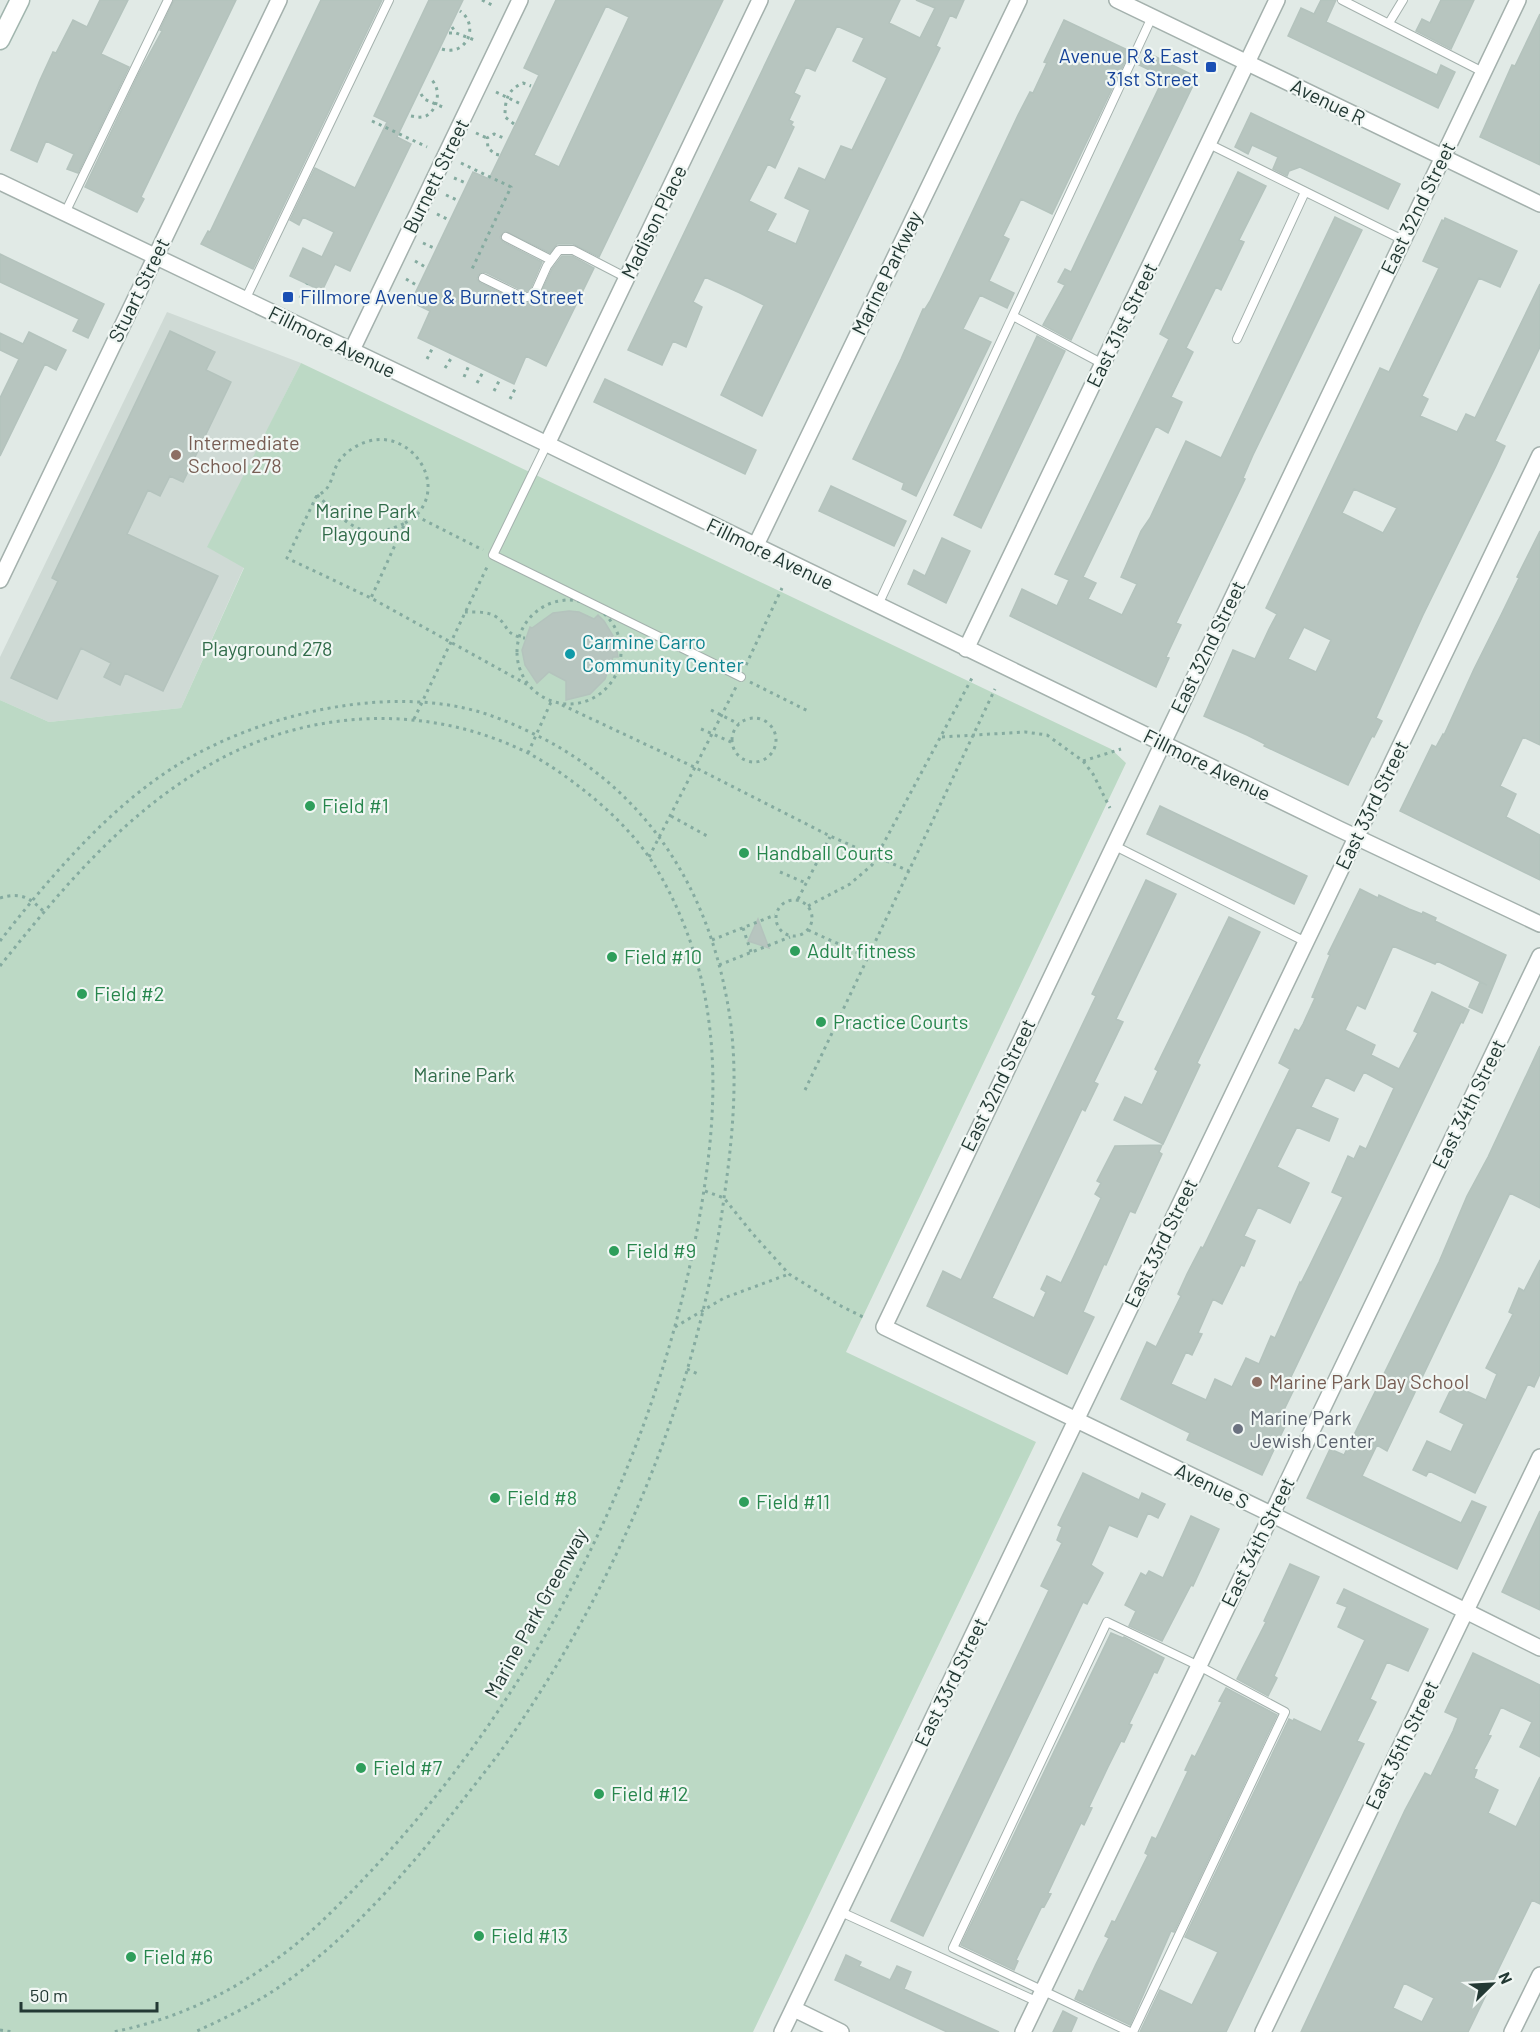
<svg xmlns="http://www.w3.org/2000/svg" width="1540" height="2032" viewBox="0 0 1540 2032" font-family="Barlow,sans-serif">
  <rect width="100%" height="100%" fill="#e1eae6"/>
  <!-- built -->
  <path fill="#cfdad5" d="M167 312 301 363 208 547 244 567 181 708 49 722 0 700V657Z"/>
  <!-- green -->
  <path fill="#bcd9c5" d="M301 363 1111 749 1126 763 846 1352 1036 1442 753 2032H0V700L49 722 181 708 244 568 207 547Z"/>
  <!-- building -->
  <path fill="#b7c5bf" stroke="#b4c3bd" stroke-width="1.5" fill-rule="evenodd" d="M100 0H128L101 54 129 67 78 173 67 169 74 154 46 141 37 162 11 150 40 80 53 52 56 53 73 20 87 27Z
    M174 0H236L141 197 144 199 137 212 85 187 139 73 162 31 160 30Z
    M321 0H382L253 269 201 244 208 231 210 232Z
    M429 0H463L397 137 411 144 372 225 350 271 335 264 322 291 290 276 303 248 322 257 334 232 303 217 299 225 290 220 315 168 355 188 387 122 374 116Z
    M556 0H723L599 257 573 244H557L550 253 505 231 500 237 503 242 542 262 530 290 525 292 485 272 478 275 477 279 480 283 525 304 538 299 552 269 562 256H572L594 268 546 366 526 356 514 384 418 338 430 311 411 302 473 172 489 179 517 121 539 75 524 68ZM606 6 629 17 559 167 534 155Z
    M796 0H900L889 23 920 38 935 8 916 0H964L956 18 950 15 936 46 940 48 762 416 721 395 764 305 740 293 705 277 693 302 702 307 686 347 673 341 662 365 628 350ZM837 26 864 38 853 61 887 78 852 150 841 146 825 180 799 168 785 198 810 210 796 244 767 231 776 214 749 201 768 164 775 168 794 127 791 125 793 122 789 120 800 96 794 93 806 67 815 71Z
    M1321 0H1336L1326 22 1437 75 1441 65 1455 72 1438 108 1288 36 1301 8 1314 14Z
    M1441 0H1474L1451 49 1416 31 1422 19 1430 23Z
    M1540 14V165L1480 137 1512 65 1515 66Z
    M1064 20 1130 51 1052 214 1021 199 1003 236 1009 239 989 281 1014 293 1007 308 980 295 963 329 991 342 916 496 902 489 904 483 853 459 901 359 923 309H925L930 301 944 272 1018 115 1030 92 1033 93 1047 63 1044 62Z
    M1146 52 1197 77 1071 340 1043 325 1065 285 1058 282 1065 269 1071 272 1164 77 1139 65Z
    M1251 113 1400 184 1388 209 1300 167 1289 171 1287 176 1273 169 1278 157 1252 145 1248 154 1235 147Z
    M1238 172 1266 186 1239 240 1244 242 1221 290 1216 287 1186 348 1193 352 1171 397 1182 402 1168 433 1156 426 1083 577 1096 583 1088 599 1122 615 1137 584 1121 577 1141 531 1150 518 1186 441 1221 458 1335 217 1362 230 1253 455 1243 478 1245 479 1176 623 1181 625 1166 657 1169 658 1156 687 1010 616 1022 589 1057 606 1069 580 1055 574 1169 339 1160 334Z
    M1445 218 1517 251 1500 287 1479 278 1422 396 1428 399 1420 416 1457 432 1466 414 1475 418 1540 284V347L1495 441 1505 446 1496 466 1423 615 1376 718 1382 721 1374 737 1372 736 1348 785 1264 746 1265 744 1247 735 1204 716 1233 650 1255 659 1269 629 1277 614 1266 608 1380 368 1389 372 1439 268 1423 261 1442 220 1444 221ZM1354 489 1397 508 1383 533 1342 513ZM1304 627 1331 640 1316 672 1288 659Z
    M0 254 104 304 88 338 73 331 79 319 0 282Z
    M170 331 215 352 206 370 231 382 183 482 170 476 160 496 148 490 127 534 218 576 163 691 125 673 120 685 104 677 111 663 81 648 57 699 11 678 58 581 52 578Z
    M29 332 66 350 56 370 45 364 0 456V398L19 359 0 350V333L23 344Z
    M1037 336 1065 351 981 528 954 515Z
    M605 379 756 450 745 474 594 402Z
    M831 486 906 521 894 546 819 511Z
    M1540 531V745L1523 737 1500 786 1516 794 1506 817 1540 835V880L1400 811 1432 745 1436 747 1443 734 1444 735 1474 669 1501 615 1519 578 1517 577Z
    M942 538 970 551 946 603 908 584 914 570 925 576Z
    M569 611 579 612 594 619 598 615 604 621 615 639 618 657H613L605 679 590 694 566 700V681L549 672 537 683 525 665 522 650 530 627 532 628 553 613Z
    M1160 806 1307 876 1294 904 1147 834Z
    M1146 880 1176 894 1116 1019 1123 1022 1094 1082 1098 1084 1085 1111 1082 1109 992 1298 1034 1318 1046 1292 1041 1289 1047 1276 1061 1283 1073 1258 1101 1198 1095 1194 1101 1183 1097 1181 1115 1146 1162 1145 1159 1152 1162 1154 1135 1213 1130 1211 1106 1265 1104 1264 1083 1312 1094 1317 1067 1374 927 1306 943 1271 961 1280 1096 996 1092 994Z
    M1360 889 1378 898 1379 895 1409 909 1422 914 1423 912 1436 918 1435 921 1506 955 1482 1013 1469 1007 1480 982 1487 985 1437 961 1435 964 1393 946 1365 1009 1357 1005 1345 1030 1375 1045 1371 1055 1399 1069 1418 1033 1414 1031 1432 992 1469 1010 1463 1023 1461 1022 1290 1379 1297 1383 1282 1414 1289 1418 1262 1475 1187 1440 1190 1433 1121 1399 1147 1342 1156 1347 1181 1296 1178 1294 1187 1274 1201 1247 1203 1248 1290 1069 1279 1063 1295 1029 1299 1031 1303 1024 1315 998 1312 997 1330 955 1328 954ZM1364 1072 1394 1088 1366 1149 1360 1146 1354 1159 1348 1156 1332 1192 1343 1197 1309 1267 1301 1283 1300 1282 1275 1338 1271 1336 1259 1364 1246 1358 1232 1387 1215 1379 1206 1400 1171 1384 1186 1352 1192 1355 1202 1334 1198 1333 1213 1299 1222 1304 1241 1265 1244 1266 1255 1241 1244 1236 1258 1207 1290 1223 1309 1183 1277 1167 1297 1127 1329 1141 1338 1119 1311 1107 1326 1077 1354 1091Z
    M1229 917 1260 932 1197 1063 1200 1065 1163 1144 1114 1120 1125 1097 1142 1105 1158 1071 1155 1069Z
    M758 919 769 948 748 941Z
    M1540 1046V1208L1510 1193 1387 1451 1377 1445 1362 1476 1461 1523 1472 1501 1486 1507 1457 1569 1307 1498 1330 1449 1344 1455 1439 1262 1467 1196 1488 1157Z
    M1540 1260V1374L1534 1387 1528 1384 1475 1493 1429 1471 1426 1476 1413 1470 1427 1441 1451 1452 1464 1424 1440 1412 1453 1385 1486 1400 1497 1374 1486 1368 1513 1314 1509 1312 1519 1288 1524 1291Z
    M1083 1473 1139 1500 1142 1493 1165 1504 1158 1518 1148 1513 1137 1537 1109 1525 1091 1565 1103 1573 1087 1604 1083 1602 923 1936 891 1921 1049 1590 1041 1586 1062 1543 1057 1540 1062 1527 1058 1525Z
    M1540 1511V1610L1502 1592Z
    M1191 1516 1219 1529 1193 1586 1191 1585 1162 1641 1129 1626 1136 1611 1125 1605 1141 1573 1146 1576 1149 1571 1163 1578Z
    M1290 1564 1319 1577 1274 1676 1277 1678 1268 1696 1237 1679 1266 1622 1264 1621Z
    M1344 1589 1428 1629 1408 1671 1387 1662 1370 1699 1376 1702 1357 1741 1364 1744 1226 2032H1140L1160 1990 1192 2005 1218 1952 1185 1937 1289 1719 1293 1721 1294 1719 1321 1732 1365 1640 1338 1627 1347 1607 1337 1603Z
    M1111 1633 1123 1638 1124 1637 1164 1658 1157 1673 1154 1672 1148 1685 1129 1724 1132 1725 1124 1742 1121 1741 1108 1767 1089 1807 1092 1808 1084 1825 1081 1823 1048 1893 1051 1894 1044 1907 1042 1906 1016 1960 1018 1961 1014 1970 961 1945Z
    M1473 1653 1540 1685V1757L1520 1747 1532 1722 1501 1707 1488 1735 1491 1736 1474 1769 1477 1770 1474 1778 1498 1790 1488 1813 1516 1827 1540 1777V1904L1532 1900 1468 2032H1301L1405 1810 1425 1773 1431 1776 1453 1731 1458 1718 1445 1712ZM1404 1983 1434 1998 1422 2022 1393 2008Z
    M1226 1688 1277 1715 1174 1932 1171 1931 1130 2025 1075 1999 1079 1990 1083 1992 1096 1964 1109 1938 1105 1936 1112 1921 1115 1922 1148 1855 1145 1853 1152 1837 1156 1839 1188 1771 1185 1770 1192 1755 1195 1757 1222 1702 1219 1701Z
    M846 1955 861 1962 859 1966 890 1980 897 1966 911 1972 904 1989 999 2032H947L835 1980Z
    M1063 2011 1077 2018 1071 2032H1053Z"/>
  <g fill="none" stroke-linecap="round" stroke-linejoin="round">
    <defs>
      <path id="service" d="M1342 0 1483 72
        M1389 23 1403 0
        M1209 144 1403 240
        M65 213 168 0
        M506 237 551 260
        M483 278 524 298 534 295 547 266 559 250H573L627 278
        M245 300 389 0
        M1013 316 1103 364
        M1237 339 1305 192
        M547 444 493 555 741 677
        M878 605 1152 17
        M1113 845 1306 942
        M841 1912 1038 2002
        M1130 2032 953 1948 1107 1622 1199 1666 1285 1712 1133 2032"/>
      <path id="minor" d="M1117 0 1540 204
        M1518 0 884 1327 1271 1514 1540 1648
        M0 182 547 444 1339 829 1540 924
        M351 352 520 0
        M547 444 760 0
        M755 547 1019 0
        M0 580 279 0
        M966 649 1277 0
        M794 2009 841 2032
        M782 2032 1540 455
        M1023 2032 1540 956
        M1263 2032 1540 1457
        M1512 2032 1540 1975"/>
      <path id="secondary" d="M0 40 20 0"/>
    </defs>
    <!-- service casing -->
    <use href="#service" stroke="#a4b1ad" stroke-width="10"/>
    <!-- minor casing -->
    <use href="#minor" stroke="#a4b1ad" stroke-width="18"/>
    <!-- secondary casing -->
    <use href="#secondary" stroke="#a1b5ae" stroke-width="21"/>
    <!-- path -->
    <path stroke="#85aba0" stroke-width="3" stroke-dasharray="3 4.5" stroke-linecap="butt" d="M482 0 494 6
      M452 27 456 33 477 41
      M449 33H456
      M442 49C467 57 480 25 460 11
      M496 92 523 105
      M421 94 424 99 445 108
      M411 116C416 117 421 118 426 116 439 109 442 86 429 78
      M372 121 427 147
      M514 124 505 117C505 100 507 90 523 83L531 86
      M476 133 487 138
      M499 155 495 154 488 148 487 138 494 134 506 139
      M461 163 511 187 471 271
      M454 178 466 183
      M446 195 457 200
      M437 214 449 220
      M423 243 434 248
      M415 261 427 268
      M406 279 418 286
      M300 298 307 284
      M427 359 433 347
      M445 368 452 357
      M464 377 469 365
      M477 383 483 372
      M494 391 500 379
      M510 399 516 387
      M317 495C347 523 362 544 405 523L371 598
      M416 516 483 550
      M405 523C411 519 418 515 422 508 442 476 409 434 374 440 361 442 347 450 339 461 331 473 333 490 317 495L287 558 371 598 528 685
      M517 652a52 52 0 1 1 104 0a52 52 0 1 1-104 0Z
      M465 612C474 612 486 611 495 616 510 625 503 635 525 638
      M746 665 782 588
      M750 682 808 711
      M562 705 696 768 830 836 909 871
      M711 710 739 724
      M732 740a22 22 0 1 1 44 0a22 22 0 1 1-44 0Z
      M414 719 487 567
      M701 729 731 742
      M942 737 1025 732 1047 735 1083 761 1093 774 1110 808
      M528 753 551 702
      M1083 761 1121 749
      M671 816 709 837
      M649 857 736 687
      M780 872 806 883
      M0 898C20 892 30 897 44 912
      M798 899 830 837
      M776 918a18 18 0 1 1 36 0a18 18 0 1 1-36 0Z
      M808 906 850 884 872 865 972 678
      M743 928 751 952
      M808 930 867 957
      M712 940 775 915
      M0 941C49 878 110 806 179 764 258 716 373 688 464 708 493 714 520 727 546 740 644 792 703 882 725 990 740 1059 734 1129 724 1198 699 1386 624 1569 518 1726 500 1754 479 1779 459 1805 408 1871 350 1937 282 1985 255 2004 225 2018 195 2032
      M719 965 790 937
      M0 966C67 882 137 798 236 751 327 708 435 707 526 752 546 762 564 775 581 788 607 808 633 833 651 860 680 905 701 962 708 1015 719 1089 710 1163 696 1236 651 1469 534 1697 372 1870 339 1905 305 1941 265 1967 219 1999 168 2021 113 2032
      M805 1090 995 689
      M705 1191 724 1198 752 1233 789 1274 839 1305 865 1318
      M675 1327 724 1298 789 1274
      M687 1369 698 1374
      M0 2030 13 2032"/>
    <!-- service -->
    <use href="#service" stroke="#fff" stroke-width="8"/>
    <!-- minor -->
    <use href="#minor" stroke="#fff" stroke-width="15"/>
    <!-- secondary -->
    <use href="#secondary" stroke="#fff" stroke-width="18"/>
  </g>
  <!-- markers -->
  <g fill="#1a4fb4" stroke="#f1f7f4" stroke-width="2">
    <rect x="1205" y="61" width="12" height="12" rx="3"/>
    <rect x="282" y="291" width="12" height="12" rx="3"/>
  </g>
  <g fill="#8d6e63" stroke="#f1f7f4" stroke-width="2">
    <circle cx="176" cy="455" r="6"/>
    <circle cx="1257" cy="1382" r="6"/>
  </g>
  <circle fill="#0f9aa8" stroke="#f1f7f4" stroke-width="2" cx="570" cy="654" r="6"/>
  <g fill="#2e9e5b" stroke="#f1f7f4" stroke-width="2">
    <circle cx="310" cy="806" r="6"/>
    <circle cx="744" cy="853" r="6"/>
    <circle cx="795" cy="951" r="6"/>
    <circle cx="612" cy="957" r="6"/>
    <circle cx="82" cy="994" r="6"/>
    <circle cx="821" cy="1022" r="6"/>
    <circle cx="614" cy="1251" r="6"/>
    <circle cx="495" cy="1498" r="6"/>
    <circle cx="744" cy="1502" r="6"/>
    <circle cx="361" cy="1768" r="6"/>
    <circle cx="599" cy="1794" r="6"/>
    <circle cx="479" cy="1936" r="6"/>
    <circle cx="131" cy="1957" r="6"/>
  </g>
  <circle fill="#6b7280" stroke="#f1f7f4" stroke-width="2" cx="1238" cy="1429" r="6"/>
  <g text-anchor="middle" stroke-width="4.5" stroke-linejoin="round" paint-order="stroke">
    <!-- transit labels -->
    <g font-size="20" fill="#164399" stroke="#f1f7f4" text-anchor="end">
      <text x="1199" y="63">Avenue R &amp; East<tspan x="1199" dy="23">31st Street</tspan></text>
      <text x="300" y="304" text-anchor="start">Fillmore Avenue &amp; Burnett Street</text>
    </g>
    <!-- street labels -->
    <g font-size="20" fill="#233934" stroke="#f1f7f4">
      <text transform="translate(1328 102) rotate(26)" y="7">Avenue R</text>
      <text transform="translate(436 176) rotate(-64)" y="7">Burnett Street</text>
      <text transform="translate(1418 208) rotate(-64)" y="7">East 32nd Street</text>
      <text transform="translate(654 222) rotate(-64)" y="7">Madison Place</text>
      <text transform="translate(887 273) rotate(-64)" y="7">Marine Parkway</text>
      <text transform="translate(139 290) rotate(-64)" y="7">Stuart Street</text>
      <text transform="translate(1122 325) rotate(-64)" y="7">East 31st Street</text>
      <text transform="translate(332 342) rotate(26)" y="7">Fillmore Avenue</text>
      <text transform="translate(770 554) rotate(26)" y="7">Fillmore Avenue</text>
      <text transform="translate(1208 647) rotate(-64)" y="7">East 32nd Street</text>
      <text transform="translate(1207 765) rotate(26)" y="7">Fillmore Avenue</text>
      <text transform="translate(1372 805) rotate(-64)" y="7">East 33rd Street</text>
      <text transform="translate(998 1085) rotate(-64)" y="7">East 32nd Street</text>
      <text transform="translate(1469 1104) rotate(-64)" y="7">East 34th Street</text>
      <text transform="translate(1161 1243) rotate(-64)" y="7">East 33rd Street</text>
      <text transform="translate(1212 1486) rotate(26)" y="7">Avenue S</text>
      <text transform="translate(1258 1542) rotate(-64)" y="7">East 34th Street</text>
      <text transform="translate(536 1613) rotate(-61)" y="7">Marine Park Greenway</text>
      <text transform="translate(951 1682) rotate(-64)" y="7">East 33rd Street</text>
      <text transform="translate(1402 1745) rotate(-64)" y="7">East 35th Street</text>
    </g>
    <!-- education labels -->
    <g font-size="20" fill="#785e54" stroke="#f1f7f4" text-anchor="start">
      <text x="188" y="450">Intermediate<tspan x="188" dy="23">School 278</tspan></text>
      <text x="1269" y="1389">Marine Park Day School</text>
    </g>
    <!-- park labels -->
    <g font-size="20" fill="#316c4a" stroke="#f1f7f4">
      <text x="366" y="518">Marine Park<tspan x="366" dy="23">Playgound</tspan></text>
      <text x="267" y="656">Playground 278</text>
      <text x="464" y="1082">Marine Park</text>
    </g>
    <!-- culture labels -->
    <g font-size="20" fill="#0d838f" stroke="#f1f7f4" text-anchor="start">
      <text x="582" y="649">Carmine Carro<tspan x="582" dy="23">Community Center</tspan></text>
    </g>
    <!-- leisure labels -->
    <g font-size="20" fill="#27864d" stroke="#f1f7f4" text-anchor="start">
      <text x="322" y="813">Field #1</text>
      <text x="756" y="860">Handball Courts</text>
      <text x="807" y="958">Adult fitness</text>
      <text x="624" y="964">Field #10</text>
      <text x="94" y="1001">Field #2</text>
      <text x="833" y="1029">Practice Courts</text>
      <text x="626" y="1258">Field #9</text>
      <text x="507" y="1505">Field #8</text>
      <text x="756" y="1509">Field #11</text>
      <text x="373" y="1775">Field #7</text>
      <text x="611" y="1801">Field #12</text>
      <text x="491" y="1943">Field #13</text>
      <text x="143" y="1964">Field #6</text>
    </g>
    <!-- worship labels -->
    <g font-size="20" fill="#5b616d" stroke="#f1f7f4" text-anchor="start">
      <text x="1250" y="1425">Marine Park<tspan x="1250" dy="23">Jewish Center</tspan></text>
    </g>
  </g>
  <!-- north arrow -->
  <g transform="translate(1492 1984) rotate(66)" stroke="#f1f7f4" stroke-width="4.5" paint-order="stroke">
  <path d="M0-4.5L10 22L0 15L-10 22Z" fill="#233934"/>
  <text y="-9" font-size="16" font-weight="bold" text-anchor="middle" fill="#233934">N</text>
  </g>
  <!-- scale -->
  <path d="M21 2002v9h136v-9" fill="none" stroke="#233934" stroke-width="3"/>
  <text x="30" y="2002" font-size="18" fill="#233934" stroke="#f1f7f4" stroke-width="4.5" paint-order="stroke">50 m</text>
</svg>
